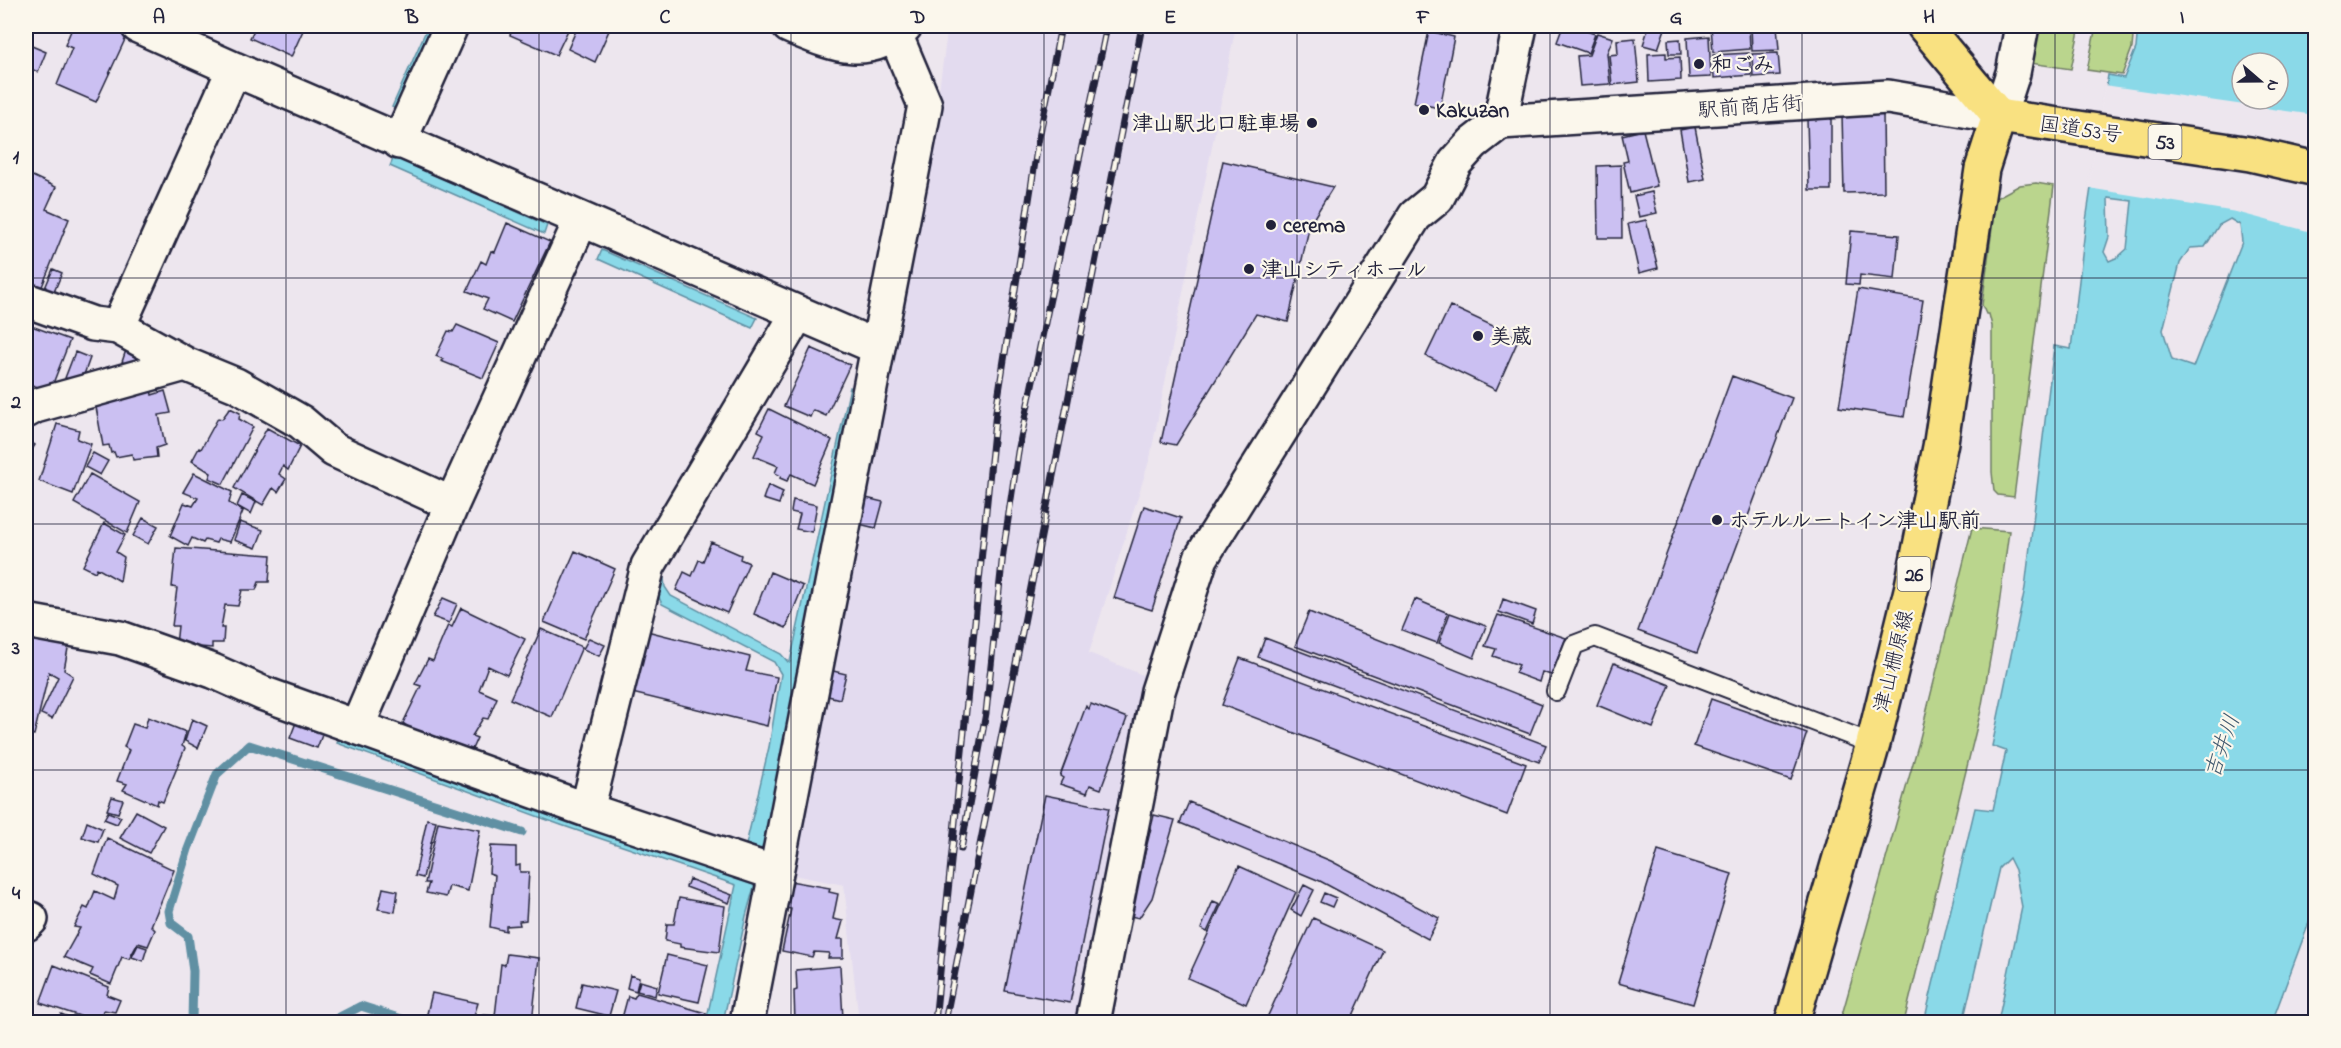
<svg xmlns="http://www.w3.org/2000/svg" width="2341" height="1048" viewBox="0 0 2341 1048" font-family="'Indie Flower','Klee One',sans-serif">
  <rect width="100%" height="100%" fill="#ede6ee"/>
  <filter id="ink" filterUnits="userSpaceOnUse"><feTurbulence type="fractalNoise" baseFrequency=".0167" numOctaves="2"/><feDisplacementMap in="SourceGraphic" scale="12" xChannelSelector="R" yChannelSelector="G"/><feConvolveMatrix kernelMatrix="1 2 1 2 8 2 1 2 1" color-interpolation-filters="sRGB"/></filter>
  <g filter="url(#ink)">
    <!-- built -->
    <path fill="#e3dbef" d="M948 26H1236L1150 458 1089 653 1150 678 1080 1022H859L844 885 783 873 935 118Z"/>
    <!-- green -->
    <path fill="#bad58d" stroke="#6e7c64" stroke-width="1.5" d="M2028 26H2080L2071 69 2023 62Z
      M2096 26H2134L2132 48 2122 75 2087 70Z
      M2036 183 2054 186 2014 497 1998 495 1994 491 1992 472V326L1989 314H1986L1982 305 1996 198 2020 185Z
      M1972 528 2009 531 1997 620 1981 710 1904 1022H1840L1919 742Z"/>
    <!-- water -->
    <path fill="#8ad9e8" stroke="#6090a3" stroke-width="1.5" fill-rule="evenodd" d="M428 26H437L400 110 392 107Z
      M2138 26H2315L2316 904 2272 1022H1998L2022 907 2015 870 2009 858 1999 868 1963 1022H1924L1975 808 1993 810 2006 751 1992 746 2025 588 2054 346 2071 349 2086 221 2108 75 2124 78 2136 48ZM2242 63H2278V99H2242ZM2108 198 2132 201 2127 249 2118 257 2109 261 2104 252 2109 237ZM2230 219 2240 225 2242 242 2193 367 2172 360 2163 330 2180 263 2190 248 2205 247 2219 225Z
      M394 157 547 225 544 234 390 166Z
      M602 250 757 318 752 328 598 259Z
      M801 343 663 570 665 587 671 596 781 654 788 662H790L850 387 857 390 763 854 746 916 723 1022H706L736 885 561 825 337 743 341 733 745 849 769 747 781 674 774 662 662 604 654 587 785 344Z"/>
    <!-- pier -->
    <path fill="#ede6ee" d="M2104 85 2315 115V233L2236 212 2088 188Z"/>
    <g fill="none" stroke-linecap="round" stroke-linejoin="round">
      <!-- stream -->
      <path stroke="#6090a3" stroke-width="9" d="M192 1022 193 971 188 936 171 923 169 911 188 849 217 774 249 745 522 832
        M330 1022 361 1006 411 1022"/>
    </g>
    <!-- building -->
    <path fill="#cbc0f2" stroke="#22223b" stroke-width="1.5" d="M73 26H117L129 31 96 102 57 85 72 48 65 45Z
      M256 26H305L291 57 250 38Z
      M515 26H570L556 55 510 35Z
      M578 26H611L595 62 568 49Z
      M1563 26H1572L1595 34 1588 53 1557 42Z
      M1649 26H1666L1658 49 1643 45Z
      M1711 26H1749L1750 49 1713 52Z
      M1751 26H1777L1779 50 1752 51Z
      M1429 31 1454 37 1440 108 1414 103Z
      M1597 33 1613 38 1607 53 1610 84 1580 86 1577 56 1589 55Z
      M1709 36 1711 77 1689 78 1687 38Z
      M1635 38 1639 82 1612 85 1609 55 1618 54 1617 40Z
      M1680 39 1681 54H1669L1668 40Z
      M27 44 46 52 38 72 26 67Z
      M1666 53V58L1680 57 1681 80 1649 82 1648 54Z
      M1749 53 1751 75 1714 78 1713 55Z
      M1778 53 1780 75 1753 77 1752 54Z
      M1842 115H1883L1884 192 1844 193Z
      M1831 118V190H1809L1807 119Z
      M1695 127 1705 179 1689 182 1680 130Z
      M1643 130 1657 186 1630 193 1623 162 1628 161 1622 135Z
      M1223 161 1333 187 1310 224 1288 322 1256 314 1176 445 1161 442Z
      M1621 165 1622 238H1598L1597 166Z
      M26 173 56 187 46 209 69 219 41 289 26 281V262L29 253 26 251Z
      M1652 192 1657 213 1639 217 1634 196Z
      M1646 220 1658 268 1639 273 1628 224Z
      M507 223 550 242 512 322 483 309 488 299 467 291 481 261 486 264 491 251 495 252Z
      M1851 231 1899 235 1895 279 1860 275 1859 285 1846 284Z
      M53 269 62 273 54 292 45 288Z
      M1858 289 1923 300 1904 417 1839 407Z
      M1450 306 1519 338 1496 390 1426 356Z
      M26 324 70 340 50 391 26 383Z
      M457 325 499 343 483 378 441 361 443 359 436 356 448 331 453 332Z
      M811 348 850 365 826 416 813 410 810 417 784 406Z
      M126 350 144 355 140 367 122 362Z
      M75 352 90 358 81 383 65 378Z
      M1732 376 1792 398 1697 653 1638 631Z
      M151 388 152 395 165 391 171 413 159 415 165 445 156 448 157 457 133 460 132 454 116 457 114 452 111 453 109 445 103 446 96 407 104 405 103 398Z
      M230 408 240 413 239 419 253 427 223 484 209 478 211 473 192 461 199 448 201 449 218 418 222 419Z
      M769 409 832 440 813 484 791 474 787 481 780 478 781 476 775 473 778 466 754 456 764 434 758 431Z
      M57 424 79 430 77 439 91 444 73 494 39 481Z
      M267 428 300 446 288 470 283 466 279 474 286 479 278 492 273 488 263 505 234 488Z
      M26 439 35 445 26 459Z
      M93 453 108 461 100 475 85 467Z
      M194 473 232 492 229 503 243 511 230 542 218 539 216 543 205 540 203 543 192 538 188 546 170 536 184 503 193 506 198 498 183 492Z
      M90 474 140 502 127 533 74 503Z
      M768 485 783 492 779 504 763 499Z
      M242 495 256 502 251 514 237 506Z
      M862 497 883 502 876 528 855 523Z
      M793 500 817 505 812 532 796 529 800 514 791 512Z
      M1144 506 1181 518 1152 610 1114 598Z
      M143 518 158 526 148 544 133 536Z
      M240 522 263 530 256 548 234 540Z
      M104 523 125 535 116 552 124 557 120 581 97 568 95 572 83 566Z
      M711 542 741 555 740 559 749 563 727 613 676 590 684 572 692 576 699 560 703 561Z
      M176 548 271 555 269 582H259L256 590H242L238 606 225 605 221 628H224L223 643H212V648L176 645 178 626H172L177 588 172 587Z
      M575 551 615 569 584 639 544 622Z
      M770 572 803 586 786 628 754 614Z
      M443 598 457 604 449 623 433 617Z
      M1415 599 1448 613 1437 643 1402 630Z
      M1503 599 1536 611 1532 624 1499 612Z
      M461 608 525 639 507 675 488 666 479 690 497 698 488 719 483 718 472 736 477 738 468 758 408 733 411 729 403 723 421 686 415 684 428 659 433 661 448 625 452 627Z
      M1309 612 1542 704 1530 734 1295 646Z
      M1450 613 1486 626 1474 658 1439 643Z
      M1498 615 1566 638 1551 675 1542 672 1539 682 1515 673 1519 665 1493 656 1496 649 1485 646Z
      M541 629 582 647 552 717 510 699Z
      M643 630 750 657 746 671 777 677 767 726 628 692Z
      M26 635 69 643 64 670 73 676 52 719 41 714 58 677 49 672 34 735 26 734Z
      M589 638 605 645 599 656 583 649Z
      M1265 638 1546 745 1539 762 1258 657Z
      M1240 658 1526 764 1507 815 1222 705Z
      M1614 663 1670 685 1653 728 1597 705Z
      M829 670 846 674 840 699 824 695Z
      M1711 699 1807 733 1791 780 1694 746Z
      M1091 704 1127 718 1101 789 1090 785 1087 793 1060 784 1063 778 1060 776 1086 706 1089 709Z
      M148 717 186 732 182 746 185 748 163 802 158 800 157 805 123 790 127 784 117 781 129 750 124 747 133 724 145 728Z
      M192 719 207 726 198 748 185 741Z
      M297 720 324 730 317 748 290 738Z
      M1045 795 1109 808 1070 1003 1005 991Z
      M112 797 123 800 118 813 107 810Z
      M1189 802 1331 861 1439 918 1428 939 1320 881 1180 823Z
      M136 811 164 826 149 853 120 838Z
      M108 812 121 817 117 824 104 819Z
      M1154 815 1175 820 1152 898 1139 918 1130 916Z
      M427 819 436 821 423 878 415 876Z
      M87 822 103 829 98 842 82 837Z
      M438 822 480 830 468 891 449 886 446 897 426 893 429 883H425Z
      M107 838 174 870 151 926 155 930 148 946 138 943 129 959 122 957 111 984 90 975 93 969 64 957 80 928 74 927 84 907 88 909 95 891 114 900 118 886 94 874Z
      M491 846 516 847V866L520 865V872H529L526 920 519 921 520 925 506 926V931L490 927 495 875 489 873Z
      M1658 851 1732 874 1693 1004 1618 983Z
      M1239 866 1296 892 1246 1004 1188 978Z
      M689 879 732 895 729 903 686 887Z
      M790 881 830 888 829 892 838 894 833 919 843 921 838 939H843V958H828L829 953 814 952 812 957 782 951 791 909 785 908Z
      M1304 885 1314 890 1301 916 1291 910Z
      M383 888 398 891 395 912 378 909Z
      M1324 893 1336 898 1332 907 1320 902Z
      M679 898 725 906 719 952 680 947V944L665 941 667 924H674Z
      M1213 901 1220 904 1207 932 1201 929Z
      M1313 918 1383 950 1350 1022H1265Z
      M138 945 147 948 143 961 132 957Z
      M507 954 539 958 532 1022H484V1015L495 1016 501 964 505 965Z
      M667 955 708 965 699 1002 658 993Z
      M54 965 109 987 107 995 120 1000 115 1012 104 1010 98 1022 40 1003Z
      M840 966 843 1019 795 1022 794 991 797 990 796 970Z
      M630 975 639 978 636 991 627 988Z
      M640 981 657 986 655 996 637 991Z
      M582 983 616 991 609 1016 576 1008Z
      M432 993 478 1003 472 1022H425Z
      M637 993 706 1013 704 1022H621L628 996 634 998Z
      M61 1014 76 1020V1022H58Z"/>
    <g fill="none" stroke-linecap="round" stroke-linejoin="round">
      <defs>
        <path id="service" d="M1556 691 1574 645 1595 637 1873 744"/>
        <path id="minor" d="M138 26 234 69
          M1999 116 2013 73 2022 26
          M399 142 451 26
          M26 300 93 324 118 327 185 364 236 385 301 422 334 450 452 504
          M118 327 234 69 877 347
          M26 411 35 406 185 364
          M26 621 120 638 213 671 262 693 587 810 775 873
          M357 727 452 504 581 220
          M587 810 648 566 798 313
          M26 924 31 919
          M747 1022 925 105 895 34
          M1093 1022 1158 691 1201 558 1415 216 1437 198 1455 163 1473 143 1500 122"/>
        <path id="tertiary" d="M789 26C831 43 866 61 905 26
          M1520 26 1500 122 1888 97 1999 116"/>
        <path id="primary" d="M1792 1022 1873 744 1912 586 1941 442 1982 169 1999 116"/>
        <path id="trunk" d="M1924 26 1999 116 2250 154 2316 169"/>
      </defs>
      <!-- service casing -->
      <use href="#service" stroke="#22223b" stroke-width="22"/>
      <!-- minor casing -->
      <use href="#minor" stroke="#22223b" stroke-width="38"/>
      <!-- tertiary casing -->
      <use href="#tertiary" stroke="#22223b" stroke-width="38"/>
      <!-- primary casing -->
      <use href="#primary" stroke="#22223b" stroke-width="38"/>
      <!-- trunk casing -->
      <use href="#trunk" stroke="#22223b" stroke-width="38"/>
      <!-- service -->
      <use href="#service" stroke="#fbf7ec" stroke-width="18"/>
      <!-- minor -->
      <use href="#minor" stroke="#fbf7ec" stroke-width="33"/>
      <!-- tertiary -->
      <use href="#tertiary" stroke="#fbf7ec" stroke-width="33"/>
      <!-- primary -->
      <use href="#primary" stroke="#f9e181" stroke-width="33"/>
      <!-- trunk -->
      <use href="#trunk" stroke="#f9e181" stroke-width="33"/>
      <defs>
        <path id="rail" d="M961 849 986 713 1003 553 1018 452 1107 26
          M935 1022 996 411 1038 143 1061 26
          M945 1022 1142 26"/>
      </defs>
      <!-- rail casing -->
      <use href="#rail" stroke="#22223b" stroke-width="7"/>
      <!-- rail -->
      <use href="#rail" stroke="#fbf7ec" stroke-width="4.5" stroke-dasharray="14" stroke-linecap="butt"/>
    </g>
  </g>
  <!-- grid -->
  <path fill="none" stroke="#22223b" stroke-width="1.5" stroke-opacity="0.55" d="M286 26V1022M539 26V1022M791 26V1022M1044 26V1022M1297 26V1022M1550 26V1022M1802 26V1022M2055 26V1022M26 278H2316M26 524H2316M26 770H2316"/>
  <!-- markers -->
  <g fill="#22223b" stroke="#fbf7ec" stroke-width="2">
    <circle cx="1699" cy="64" r="6"/>
    <circle cx="1424" cy="110" r="6"/>
    <circle cx="1312" cy="123" r="6"/>
    <circle cx="1271" cy="225" r="6"/>
    <circle cx="1249" cy="269" r="6"/>
    <circle cx="1478" cy="336" r="6"/>
    <circle cx="1717" cy="520" r="6"/>
  </g>
  <g text-anchor="middle" stroke-width="4.5" stroke-linejoin="round" paint-order="stroke">
    <!-- shield labels -->
    <g fill="#fbf7ec" stroke="#636270" stroke-width="1.5">
      <rect x="2148.5" y="125" width="33" height="34" rx="4.5"/>
      <rect x="1897.5" y="557" width="33" height="34" rx="4.5"/>
    </g>
    <g font-size="20" font-weight="bold" fill="#22223b">
      <text x="2165" y="149">53</text>
      <text x="1914" y="581">26</text>
    </g>
    <!-- poi labels -->
    <g font-size="21" font-weight="bold" fill="#22223b" stroke="#fbf7ec" text-anchor="start">
      <text x="1711" y="71">和ごみ</text>
      <text x="1436" y="117">Kakuzan</text>
      <text x="1300" y="130" text-anchor="end">津山駅北口駐車場</text>
      <text x="1283" y="232">cerema</text>
      <text x="1261" y="276">津山シティホール</text>
      <text x="1490" y="343">美蔵</text>
      <text x="1729" y="527">ホテルルートイン津山駅前</text>
    </g>
    <!-- street labels -->
    <g font-size="21" fill="#22223b" stroke="#fbf7ec">
      <text transform="translate(1750 106) rotate(-4)" y="7">駅前商店街</text>
      <text transform="translate(2081 129) rotate(8)" y="7">国道53号</text>
      <text transform="translate(1893 661) rotate(-76)" y="7">津山柵原線</text>
    </g>
    <!-- water labels -->
    <g font-size="22" font-style="italic" fill="#41596f" stroke="#fbf7ec">
      <text transform="translate(2221 746) rotate(-71)" y="8">吉井川</text>
    </g>
  </g>
  <!-- margin -->
  <rect width="2341" height="1048" fill="none" stroke="#fbf7ec" stroke-width="66"/>
  <!-- north arrow -->
  <g transform="translate(2260 81) rotate(110)"><circle r="28" fill="#fbf7ec" stroke="#a4a2a5" stroke-width="1.5"/>
  <path d="M0-4.5L10 22L0 15L-10 22Z" fill="#22223b"/>
  <text y="-9" font-size="16" font-weight="bold" text-anchor="middle" fill="#22223b">N</text>
  </g>
  <rect x="33" y="33" width="2275" height="982" fill="none" stroke="#22223b" stroke-width="2"/>
  <g font-size="20" text-anchor="middle" font-weight="bold" fill="#22223b">
    <text x="159" y="23">A</text>
    <text x="412" y="23">B</text>
    <text x="665" y="23">C</text>
    <text x="918" y="23">D</text>
    <text x="1170" y="23">E</text>
    <text x="1423" y="23">F</text>
    <text x="1676" y="23">G</text>
    <text x="1929" y="23">H</text>
    <text x="2182" y="23">I</text>
    <text x="16" y="163">1</text>
    <text x="16" y="408">2</text>
    <text x="16" y="654">3</text>
    <text x="16" y="899">4</text>
  </g>
</svg>
